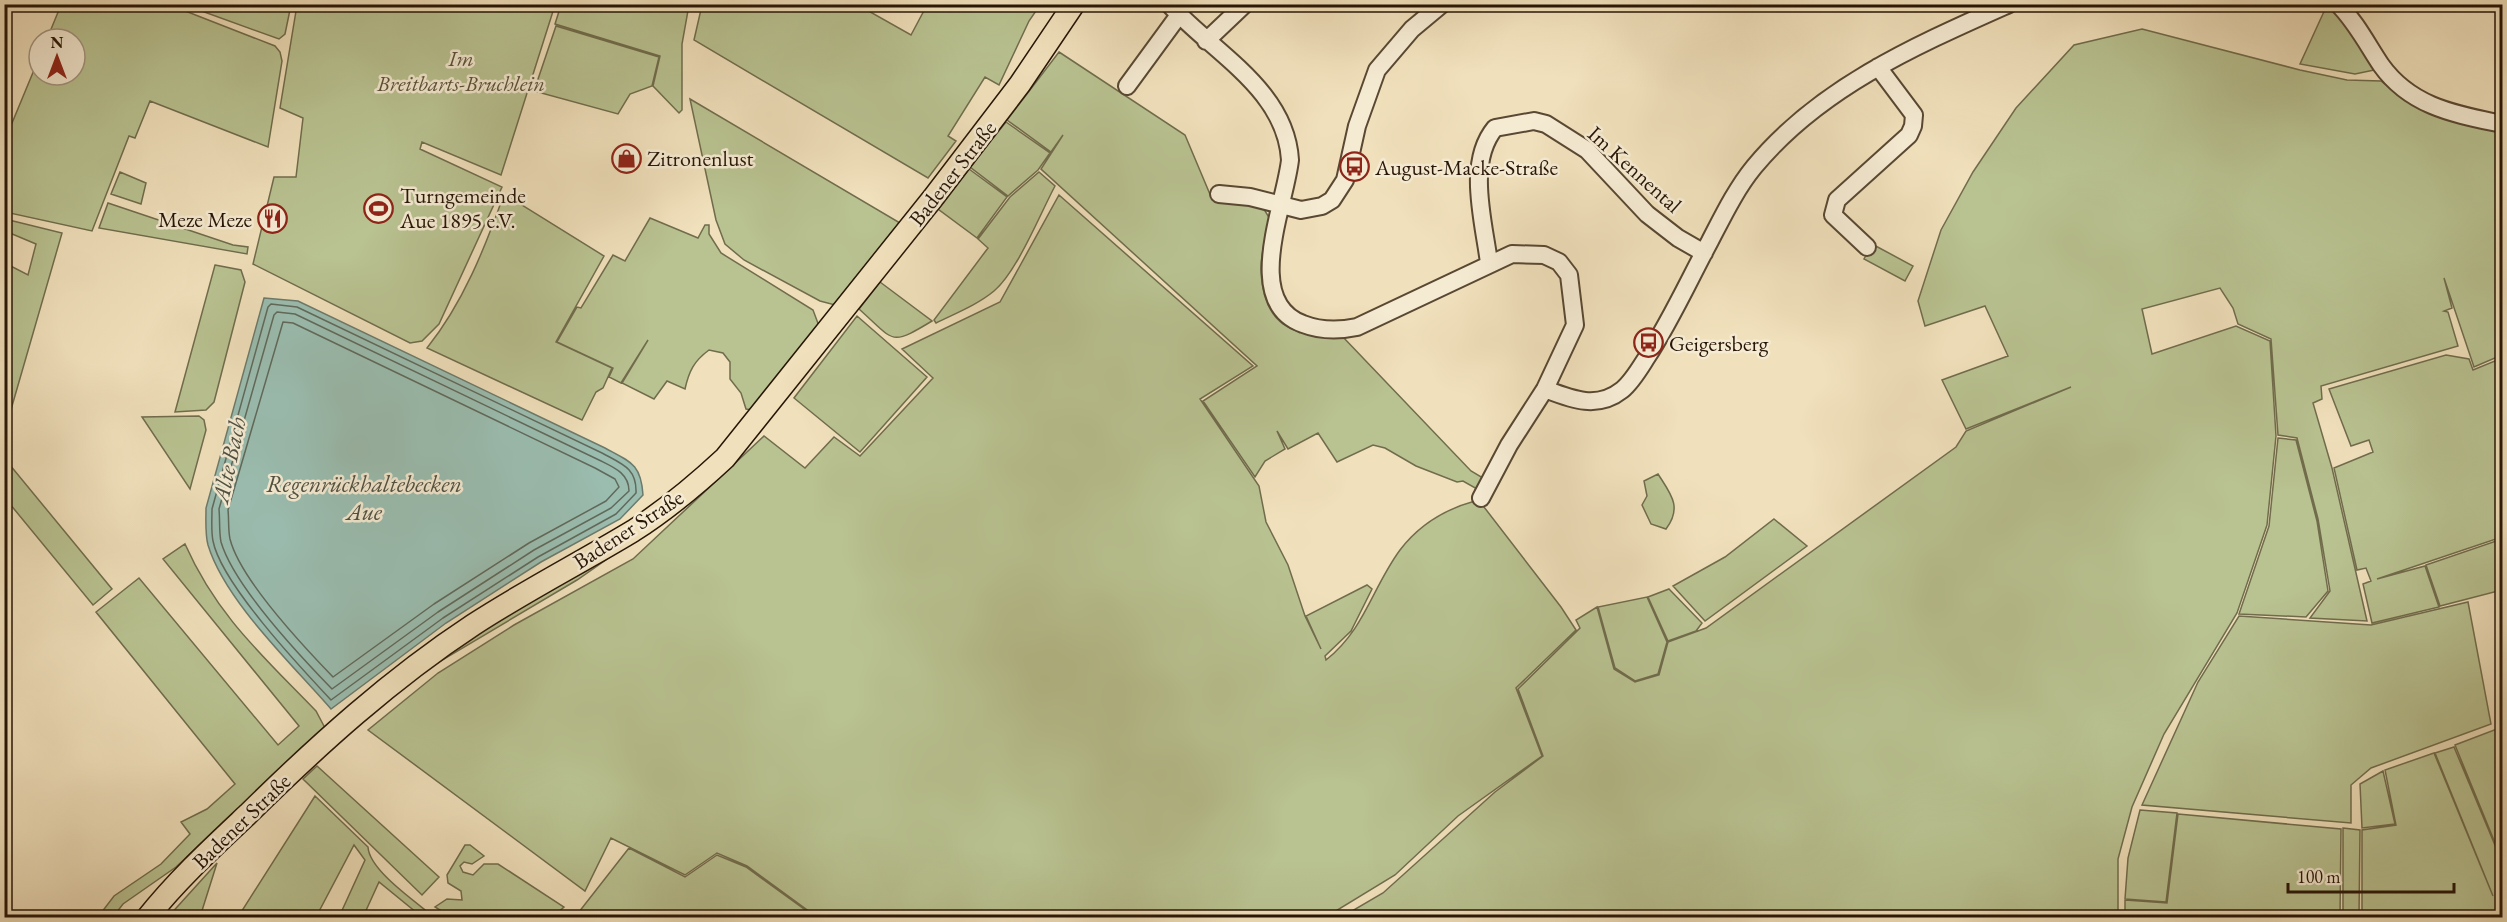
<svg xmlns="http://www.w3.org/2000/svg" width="2507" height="922" viewBox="0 0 2507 922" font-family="'EB Garamond',serif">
  <rect width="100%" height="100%" fill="#f0e0bb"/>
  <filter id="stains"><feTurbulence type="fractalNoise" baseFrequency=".00333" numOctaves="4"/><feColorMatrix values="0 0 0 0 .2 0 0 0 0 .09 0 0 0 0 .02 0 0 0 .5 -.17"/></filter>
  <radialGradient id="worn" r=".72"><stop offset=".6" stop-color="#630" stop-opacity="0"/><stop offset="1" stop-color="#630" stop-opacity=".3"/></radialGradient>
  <!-- green -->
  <path fill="#b9c291" stroke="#706c4c" stroke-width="1.5" d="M61 5H170L275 46 280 52 282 61 268 147 150 101 135 138 129 136 92 231 5 212V140L39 58V75H75V39H47Z
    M185 5H291L285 34 279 39Z
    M297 5H555L501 175 422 142 420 149 502 187 439 324 422 341 410 343 253 264 274 177H296L303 118 280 108Z
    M561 5H689L682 44V110L679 113 653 86 660 56 555 24Z
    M702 5H858L911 35 927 5H1040L1029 21 999 85 985 77 948 136 956 141 928 178 694 40Z
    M2327 5 2335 9 2379 69 2355 74 2300 64Z
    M556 26 659 57 652 86 630 94 618 114 534 91Z
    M2142 29 2300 70 2347 80 2381 81 2406 101 2433 115 2502 129V355L2474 367 2444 278 2452 308 2444 311 2448 312 2458 346 2321 386 2322 399 2313 403 2332 468 2367 621 2310 618 2330 591 2318 519 2297 438 2278 435 2271 339 2238 324 2233 308 2220 288 2142 309 2152 354 2236 326 2270 341 2276 436 2267 525 2237 613 2164 734 2132 807 2118 859V917L1340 918 1383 893 1495 792 1543 756 1518 689 1580 628 1576 620 1597 607 1614 669 1635 682 1659 675 1668 642 1706 628 1956 447 1966 431 2071 387 1966 429 1942 380 2008 356 1985 306 1925 326 1918 301 1941 230 1973 172 2016 108 2074 45Z
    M1059 52 1185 135 1212 199 1262 206 1270 219C1267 235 1260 254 1261 270 1263 324 1291 338 1342 336L1471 471 1483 478 1477 489 1463 481 1457 482 1416 466 1385 448 1373 445 1337 462 1318 433 1288 449 1277 431 1285 449 1265 461 1255 477 1203 401 1257 366 1041 169 1063 135 1051 152 1007 120Z
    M690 99 900 223 835 305 820 301 744 260 725 244 716 220Z
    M1006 122 1050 153 1038 170 1008 196 970 167Z
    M969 169 1007 197 977 238 938 209Z
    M120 172 146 183 141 204 111 194Z
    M1039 172 1055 186C1040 214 1017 272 994 291 977 305 956 313 936 323L934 320 988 248 978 239 1010 197Z
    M504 194 604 256 556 342 612 368 603 388 596 392 582 420 427 348C463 303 485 248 504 194Z
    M1059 195 1253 366 1200 399 1259 486 1266 522 1288 565 1305 616 1321 649 1306 616 1367 585 1372 589 1351 631 1325 656 1326 660C1365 629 1372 588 1400 550 1419 525 1446 509 1475 501L1484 507 1561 607 1576 630 1516 688 1542 756 1458 816 1395 875 1326 917H817L747 866 717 853 685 875 611 838 585 891 368 730 438 673 514 625 633 559 764 436 805 468 834 437 860 456 933 378 902 349 1000 302Z
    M108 203 233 245 248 247 247 254 99 228Z
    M650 218 698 238 705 225H709V234L721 253 813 310 819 326 752 410 746 409 741 393 730 379V362L723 353 709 350C694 361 689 371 685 389L667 381 654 399 622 383 648 340 621 383 609 377 613 368 557 342 577 307 581 308 613 255 625 261Z
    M5 219 62 233 10 413 5 416V263L28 275 36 244 5 231Z
    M1872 244 1913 266 1905 281 1864 259Z
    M215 265 241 270 245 282 214 402 206 410 175 412Z
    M880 282 932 321C889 347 895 341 859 309Z
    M857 316 927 377 860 452 794 398Z
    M2446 355 2469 359 2473 370 2502 358V537L2377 579 2425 566 2439 607 2372 623 2363 584 2371 581 2366 568 2357 570 2334 468 2373 452 2369 440 2351 446 2329 389Z
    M199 416 204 420 206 430 190 489 142 417Z
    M2278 438 2296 440 2317 521 2328 591 2306 617 2239 614 2269 526Z
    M5 459 112 589 93 605 5 498Z
    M1658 474C1670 493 1683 507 1666 529L1651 524 1642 505 1647 496 1644 481Z
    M1774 519 1807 546 1705 621 1673 586 1725 557Z
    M2502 539V590L2440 606 2426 565Z
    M185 544C217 616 262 655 316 711L325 728 176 867 123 904 113 917H98L114 896 161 864 190 834 181 822 207 809 235 784 96 612 139 578 278 745 299 726 163 559Z
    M623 548 577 580 427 669 353 725 471 634Z
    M1669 589 1702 623 1696 631 1668 641 1648 597Z
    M1647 597 1667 642 1658 674 1635 681 1615 668 1598 607Z
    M2468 602 2491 724 2371 768 2351 785V823L2142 805 2198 682 2239 616 2371 625Z
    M2502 727V860L2455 745Z
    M2454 747 2502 862V917H2362V830L2396 825 2385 770 2434 753 2493 896 2435 753Z
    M317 766 439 877 422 895 303 779Z
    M2383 771 2395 824 2362 828 2360 784Z
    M315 796 368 847C369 870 416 902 434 917H422L379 882 363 917H339L365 860 354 845 316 917H238Z
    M2140 810 2177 813 2166 902 2125 899 2128 858Z
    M2178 814 2341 829 2340 917H2125V900L2167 903Z
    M2343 828 2360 830 2359 917H2343Z
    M465 845H470L484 856 472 864 464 862 460 866 463 872 473 875 484 864H498L564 907 555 915 556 917H451L435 907 447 899 462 900 461 891 448 883 447 875Z
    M629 848 685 877 717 855 746 867 815 917H575Z
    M217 863 200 917H168Z"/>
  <!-- water -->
  <path fill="#9abdb0" stroke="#6c7a6c" stroke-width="1.5" d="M264 298 298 301 605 448C631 462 641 464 643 495L620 519 541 562 446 623 331 709C292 664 225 601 208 545 205 534 206 520 206 508Z"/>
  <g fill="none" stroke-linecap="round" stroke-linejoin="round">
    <!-- shore -->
    <path stroke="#60695b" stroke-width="1.5" d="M271 304 297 307 602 453C622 464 637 468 636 493L616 514 538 557 443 618 331 700C300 667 221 583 213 541 211 531 212 519 212 509L268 307Z
      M277 312 295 314 599 460C613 467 629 473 629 491L611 508 534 550 438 612 332 689C299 655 234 586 221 542 219 532 220 520 219 509L274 315Z
      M283 322 293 323 595 468 615 479 619 487 606 501 529 543 434 604 333 677C303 646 240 579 230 539 228 530 229 519 228 510Z"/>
    <defs>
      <path id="minor" d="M1169 4C1212 52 1286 89 1290 160 1285 206 1242 302 1303 324 1321 331 1338 331 1357 327L1512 254 1544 255 1559 262 1569 275 1575 325 1545 389 1509 445 1481 498
        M2338 4C2356 22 2367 44 2381 65 2411 107 2455 114 2502 124
        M1206 41 1245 4
        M1127 86 1179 15
        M1219 194 1250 197 1301 210 1322 206 1332 200 1345 180 1357 126 1377 70 1412 29 1442 4
        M1867 247 1833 215 1837 200 1909 135 1913 126 1914 115 1878 67
        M1489 263C1484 222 1466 163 1495 128L1534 121 1546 124 1587 150 1647 214 1678 238 1704 253
        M1545 389C1571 399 1597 410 1622 390 1632 382 1640 368 1647 357 1671 320 1689 280 1710 241 1723 216 1736 189 1754 167 1820 87 1917 45 2009 4"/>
      <path id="major" d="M147 918C177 880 213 847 248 814 318 745 391 679 473 625 525 591 580 563 633 531 666 510 697 484 725 458L933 198 1020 84 1074 4"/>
    </defs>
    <!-- minor casing -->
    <use href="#minor" stroke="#594833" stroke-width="20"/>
    <!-- major casing -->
    <use href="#major" stroke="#271506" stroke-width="24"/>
    <!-- minor -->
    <use href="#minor" stroke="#f5ebd3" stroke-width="16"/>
    <!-- major -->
    <use href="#major" stroke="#f0e0bb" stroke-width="21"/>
  </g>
  <!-- icons -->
  <defs>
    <symbol id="shop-ring" viewBox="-11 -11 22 22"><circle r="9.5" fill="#f5ebd3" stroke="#8f2418" stroke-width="1.5"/><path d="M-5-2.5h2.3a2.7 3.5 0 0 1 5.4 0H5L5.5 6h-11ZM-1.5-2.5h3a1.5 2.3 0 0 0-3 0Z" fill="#8f2418"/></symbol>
    <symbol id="bus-ring" viewBox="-11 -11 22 22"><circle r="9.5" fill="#f5ebd3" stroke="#8f2418" stroke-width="1.5"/><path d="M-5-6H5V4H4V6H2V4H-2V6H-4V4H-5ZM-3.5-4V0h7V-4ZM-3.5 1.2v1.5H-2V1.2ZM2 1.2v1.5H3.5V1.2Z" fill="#8f2418"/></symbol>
    <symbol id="stadium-ring" viewBox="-11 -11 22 22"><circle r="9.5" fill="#f5ebd3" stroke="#8f2418" stroke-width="1.5"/><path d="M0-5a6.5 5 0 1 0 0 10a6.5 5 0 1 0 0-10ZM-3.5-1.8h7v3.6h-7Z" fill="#8f2418"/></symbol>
    <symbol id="restaurant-ring" viewBox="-11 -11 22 22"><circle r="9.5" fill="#f5ebd3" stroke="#8f2418" stroke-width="1.5"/><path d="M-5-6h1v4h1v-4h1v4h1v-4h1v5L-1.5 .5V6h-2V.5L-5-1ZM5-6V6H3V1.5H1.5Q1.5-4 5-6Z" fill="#8f2418"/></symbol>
  </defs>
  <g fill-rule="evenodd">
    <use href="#shop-ring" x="610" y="142" width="33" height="33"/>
    <use href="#bus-ring" x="1338" y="150" width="33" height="33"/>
    <use href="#stadium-ring" x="362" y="192" width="33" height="33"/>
    <use href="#restaurant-ring" x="256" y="202" width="33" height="33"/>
    <use href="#bus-ring" x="1632" y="326" width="33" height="33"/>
  </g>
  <g text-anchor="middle" stroke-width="5" stroke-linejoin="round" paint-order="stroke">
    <!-- park labels -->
    <g font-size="22" font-style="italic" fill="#5a5237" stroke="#f5ebd3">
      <text x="461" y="66">Im<tspan x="461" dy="25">Breitbarts-Bruchlein</tspan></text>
    </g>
    <!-- poi labels -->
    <g font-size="22" fill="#271506" stroke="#f5ebd3" text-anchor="start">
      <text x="647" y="166">Zitronenlust</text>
      <text x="1375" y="175">August-Macke-Straße</text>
      <text x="400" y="203">Turngemeinde<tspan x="400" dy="25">Aue 1895 e.V.</tspan></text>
      <text x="252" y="227" text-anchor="end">Meze Meze</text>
      <text x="1669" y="351">Geigersberg</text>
    </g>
    <!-- street labels -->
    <g font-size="22" fill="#271506" stroke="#f5ebd3">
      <text transform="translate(1635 169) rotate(42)" y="8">Im Kennental</text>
      <text transform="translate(952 173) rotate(-52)" y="8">Badener Straße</text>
      <text transform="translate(628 529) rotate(-33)" y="8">Badener Straße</text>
      <text transform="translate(241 821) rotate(-44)" y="8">Badener Straße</text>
    </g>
    <!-- water labels -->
    <g font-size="24" font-style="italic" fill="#4f5042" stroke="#f5ebd3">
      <text transform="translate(229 460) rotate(-78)" y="8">Alte Bach</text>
      <text x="364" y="492">Regenrückhaltebecken<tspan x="364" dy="28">Aue</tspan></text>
    </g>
  </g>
  <!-- margin -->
  <rect width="2507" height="922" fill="none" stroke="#f0e0bb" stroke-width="24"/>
  <rect x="6" y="6" width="2495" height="910" fill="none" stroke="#271506" stroke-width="3"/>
  <rect x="12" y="12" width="2483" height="898" fill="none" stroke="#271506" stroke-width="1.5"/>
  <!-- north arrow -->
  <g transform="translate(57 57)"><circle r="28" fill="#f5ebd3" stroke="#a39581" stroke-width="1.5"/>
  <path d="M0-4.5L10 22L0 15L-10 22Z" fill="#8f2418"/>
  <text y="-9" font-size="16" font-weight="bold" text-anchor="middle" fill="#271506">N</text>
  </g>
  <!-- scale -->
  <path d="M2288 883v9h166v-9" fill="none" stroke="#271506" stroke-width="3"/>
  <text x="2297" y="883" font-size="18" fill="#271506" stroke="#f5ebd3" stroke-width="4.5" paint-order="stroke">100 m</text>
  <rect width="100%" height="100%" filter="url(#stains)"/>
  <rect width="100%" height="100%" fill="url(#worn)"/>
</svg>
